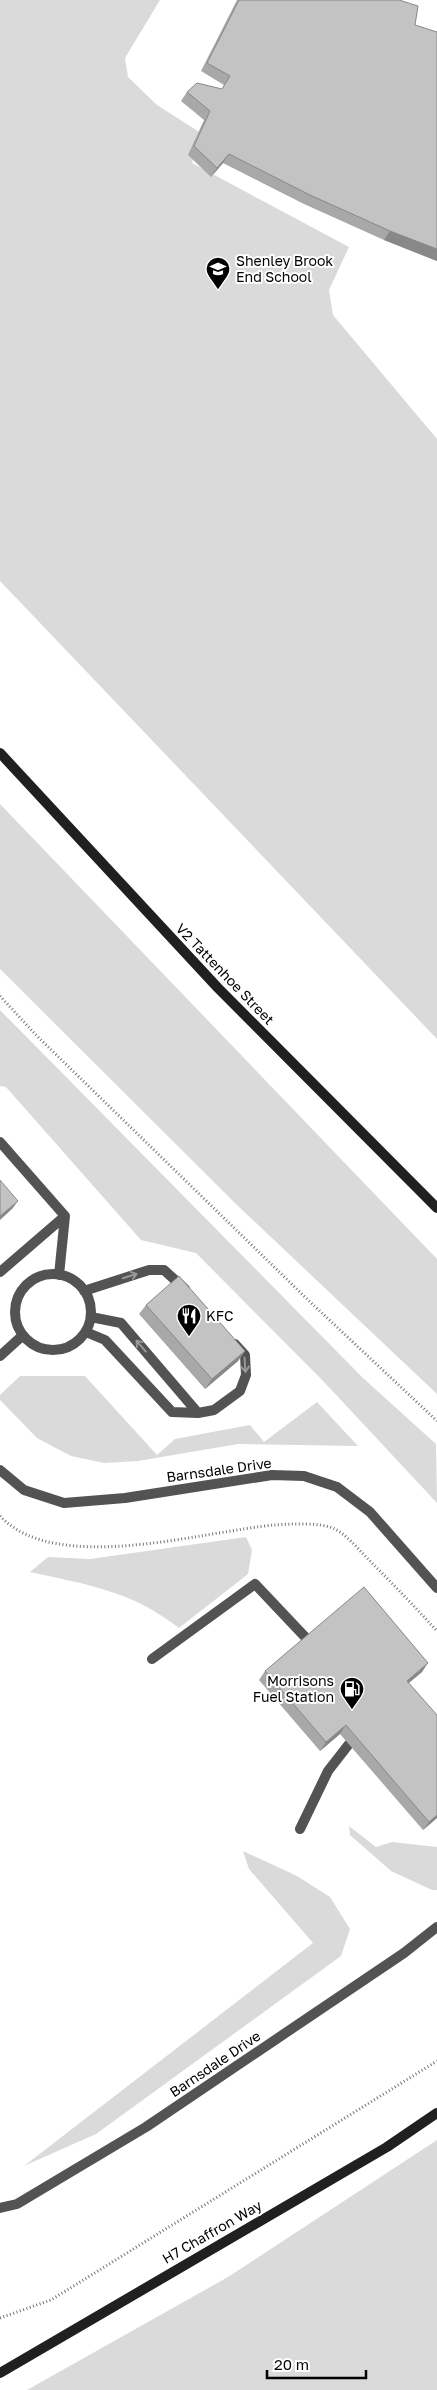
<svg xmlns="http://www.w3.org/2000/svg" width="437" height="2390" viewBox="0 0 437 2390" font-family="'Golos Text',sans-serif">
  <rect width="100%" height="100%" fill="#fff"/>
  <!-- green -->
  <path fill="#dadada" d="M0 0H160L125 58 128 77 157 105 201 133 192 163 349 247 329 290 333 315 437 439V1039L0 581Z
    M0 804 437 1259V1394L237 1205 0 969Z
    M0 1010 363 1378 436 1444 437 1503 325 1383 196 1253 141 1240 6 1087 0 1086Z
    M20 1376H85L157 1455 175 1439 250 1425 264 1442 317 1402 358 1446 238 1444 138 1461 104 1463 71 1456 37 1438 0 1400V1395Z
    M246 1537 252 1550 248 1574 179 1628C130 1590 88 1585 30 1572L48 1557 90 1559Z
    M349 1826 376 1847 392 1842 437 1847V1890H432L391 1871 350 1835Z
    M243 1851 297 1876 330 1897 350 1929 341 1956 96 2134 24 2166 313 1943 249 1869Z
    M437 2140V2390H27L228 2277Z"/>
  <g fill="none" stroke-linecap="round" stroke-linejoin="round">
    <!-- path -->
    <path stroke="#757575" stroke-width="3" stroke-dasharray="1 2.5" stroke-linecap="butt" d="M0 996 36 1035 306 1298 437 1421
      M0 1516C56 1576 203 1531 275 1525 291 1524 321 1522 335 1529 348 1536 359 1550 369 1560 392 1583 415 1607 437 1631
      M0 2318 51 2300 437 2061"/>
    <!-- lane -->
    <path stroke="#535353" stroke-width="10" d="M0 1142 65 1216 59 1275
      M0 1272 65 1216
      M15 1312a38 38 0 1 1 76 0a38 38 0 1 1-76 0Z
      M84 1291 149 1270H164L185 1289
      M91 1317 121 1323 198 1413 214 1410 240 1391 246 1375 245 1355 235 1344
      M86 1332 105 1340 172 1412 198 1413
      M0 1356 22 1336
      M152 1659 255 1584 307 1639
      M300 1829 328 1771 349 1744"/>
    <!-- street -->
    <path stroke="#535353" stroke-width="10" d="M0 1470 24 1490 64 1503 125 1498 272 1475 304 1476 337 1487 370 1512 437 1588
      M0 2208 17 2204 146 2127 404 1953 437 1927"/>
    <!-- secondary -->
    <path stroke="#202020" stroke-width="10" d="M0 753 218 988 437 1208
      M0 2373 387 2147 437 2113"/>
  </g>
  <!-- wall -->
  <path fill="#a8a8a8" d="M237 0H399L415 25 437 32V261L384 240 304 204 223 163 211 177 188 155 204 120 181 101 187 92 222 89 224 85 201 71Z
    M146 1305 245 1351 238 1361 205 1389 139 1314Z
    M265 1671 422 1672 409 1683 437 1818 423 1830 340 1734 320 1751 259 1680Z"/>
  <!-- shaded-wall -->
  <path fill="#888" d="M229 154 223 163 211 177 217 168Z
    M390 231 437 249V261L384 240Z
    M18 1201 12 1209 0 1220V1216Z
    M245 1351 238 1361 205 1389 212 1379Z
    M428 1663 422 1672 401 1689 407 1681Z
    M346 1725 340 1734 320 1751 326 1742Z
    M437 1815V1818L423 1830 429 1822Z"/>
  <!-- building -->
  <path fill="#c3c3c3" stroke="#888" d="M239 0H399L418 6 415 25 437 32V249L390 231 310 195 229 154 217 168 194 146 210 111 187 92 197 83 222 89 230 76 207 63Z
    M0 1180 18 1201 0 1216Z
    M179 1276 245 1351 212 1379 146 1305Z
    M364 1587 428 1663 407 1681 437 1715V1815L429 1822 346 1725 326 1742 265 1671Z"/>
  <!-- one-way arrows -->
  <defs><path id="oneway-shaft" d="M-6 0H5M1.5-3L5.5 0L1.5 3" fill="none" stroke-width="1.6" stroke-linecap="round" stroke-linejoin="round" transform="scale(1.25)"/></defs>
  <g stroke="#989898">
    <use href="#oneway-shaft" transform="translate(130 1276) rotate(-18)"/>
    <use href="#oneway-shaft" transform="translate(141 1346) rotate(-131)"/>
    <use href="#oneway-shaft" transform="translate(245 1365) rotate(86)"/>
  </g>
  <!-- icons -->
  <defs>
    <symbol id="school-pin" viewBox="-11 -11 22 30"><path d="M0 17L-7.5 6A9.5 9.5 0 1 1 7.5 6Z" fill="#000" stroke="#fff"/><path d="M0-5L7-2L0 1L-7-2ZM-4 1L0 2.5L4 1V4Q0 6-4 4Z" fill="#fff"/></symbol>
    <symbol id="restaurant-pin" viewBox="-11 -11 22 30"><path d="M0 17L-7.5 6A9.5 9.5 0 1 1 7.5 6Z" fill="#000" stroke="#fff"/><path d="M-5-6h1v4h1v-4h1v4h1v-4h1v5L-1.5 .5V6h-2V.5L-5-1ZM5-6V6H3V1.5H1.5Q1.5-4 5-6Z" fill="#fff"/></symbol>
    <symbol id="fuel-pin" viewBox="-11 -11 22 30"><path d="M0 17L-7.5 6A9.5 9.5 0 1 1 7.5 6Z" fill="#000" stroke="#fff"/><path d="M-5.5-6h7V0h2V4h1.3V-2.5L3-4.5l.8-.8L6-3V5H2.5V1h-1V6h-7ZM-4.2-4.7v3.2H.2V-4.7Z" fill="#fff"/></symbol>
  </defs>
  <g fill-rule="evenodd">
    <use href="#school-pin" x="204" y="255" width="28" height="38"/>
    <use href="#restaurant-pin" x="175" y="1302" width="28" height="38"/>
    <use href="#fuel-pin" x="338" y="1675" width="28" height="38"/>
  </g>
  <g text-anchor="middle" stroke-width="4" stroke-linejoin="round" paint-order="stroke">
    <!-- poi labels -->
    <g font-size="14" fill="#000" stroke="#fff" text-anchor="start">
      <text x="236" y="266">Shenley Brook<tspan x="236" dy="16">End School</tspan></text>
      <text x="206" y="1321">KFC</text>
      <text x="334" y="1686" text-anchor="end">Morrisons<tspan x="334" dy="16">Fuel Station</tspan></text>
    </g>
    <!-- street labels -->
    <g font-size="14" fill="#000" stroke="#fff">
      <text transform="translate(225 974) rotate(46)" y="5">V2 Tattenhoe Street</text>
      <text transform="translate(219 1470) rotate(-8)" y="5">Barnsdale Drive</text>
      <text transform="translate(215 2064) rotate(-34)" y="5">Barnsdale Drive</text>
      <text transform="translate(212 2232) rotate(-30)" y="5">H7 Chaffron Way</text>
    </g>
  </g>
  <!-- scale -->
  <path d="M267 2370v8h99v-8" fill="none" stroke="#000000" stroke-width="2.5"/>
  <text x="274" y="2370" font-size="15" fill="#000000" stroke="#ffffff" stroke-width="4" paint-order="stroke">20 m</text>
</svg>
